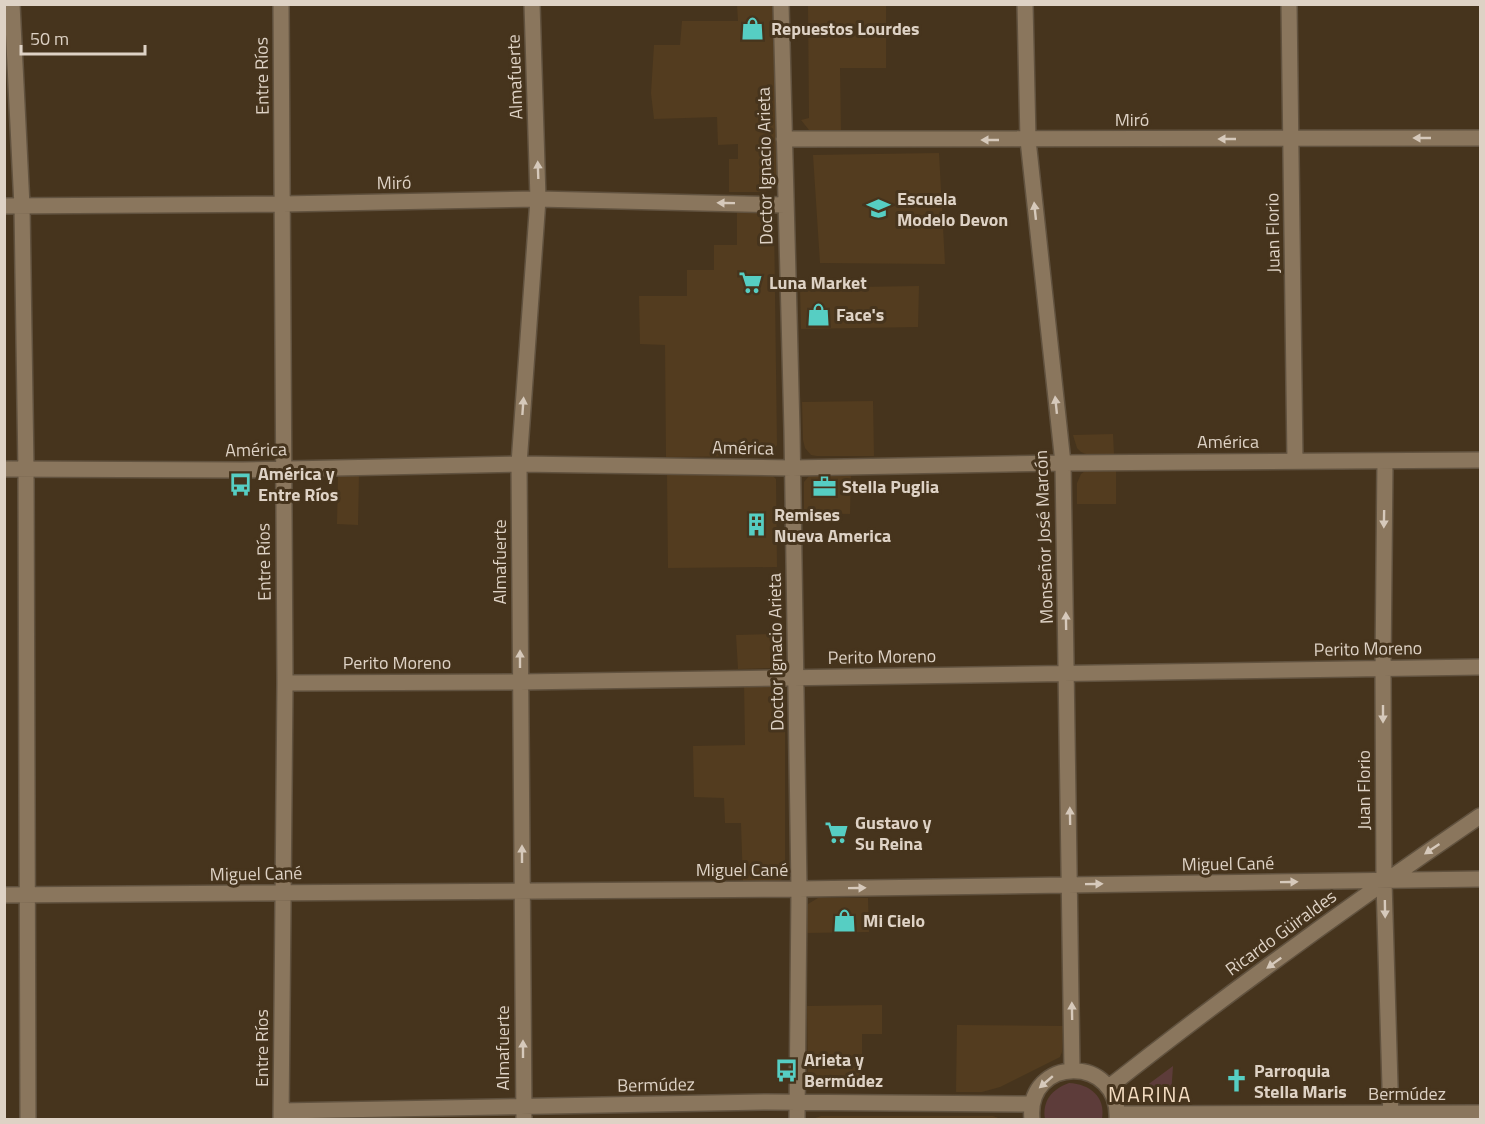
<svg xmlns="http://www.w3.org/2000/svg" width="1485" height="1124" viewBox="0 0 1485 1124" font-family="'Titillium Web',sans-serif">
  <rect width="100%" height="100%" fill="#46341d"/>
  <!-- built -->
  <path fill="#533c1f" d="M737 5H777L779 181 776 186 765 192H729V159H738V144L718 145 717 117 654 119 651 93 654 45H680L682 21H738Z
    M808 5H886V68H840L841 131 809 130 801 120 809 118Z
    M939 153 945 264 820 263 813 155Z
    M737 207 767 209 774 218 777 445 771 453 764 456 666 457 665 345 640 344 639 296H687V270H714V245H737Z
    M919 286 918 327 801 329 800 288Z
    M873 401 874 456H817L811 455 805 448 803 440 802 402Z
    M1113 434 1114 454H1086L1081 452 1077 448 1073 435Z
    M1116 470V504H1077V483L1081 474 1085 471Z
    M851 472 850 514 804 513V482L809 476 815 473Z
    M667 473 771 474 776 479 777 567 668 568Z
    M338 474H359L358 525 337 524Z
    M777 634 778 659 773 668 738 669 736 635Z
    M744 682H768L775 686 785 696V875L781 880 776 883H743L741 823H725L724 798 694 797 693 746 745 745Z
    M818 898H868L869 932 806 933 805 910 808 904Z
    M882 1005V1034H862V1090H819L813 1088 808 1078 807 1006Z
    M957 1025 1063 1026 1062 1052 1060 1057 1000 1087 982 1092H956Z
    M821 1116H993L1001 1119H812Z"/>
  <!-- green -->
  <path fill="#5d3c3a" d="M1173 1066 1171 1095 1163 1097 1146 1086Z
    M1069 1083C1090 1084 1106 1097 1102 1119H1045C1042 1101 1052 1089 1069 1083Z"/>
  <g fill="none" stroke-linecap="round" stroke-linejoin="round">
    <defs>
      <path id="minor" d="M12 4 22 206 26 470 28 1120
        M281 4 285 683 281 1120
        M781 4 792 431 799 889 797 1120
        M1025 4 1028 140 1063 463 1072 1070
        M1289 4 1295 461
        M784 139 1480 138
        M4 206 283 204 538 199 785 205
        M1385 461 1383 669 1384 882 1391 1120
        M4 469 243 470 519 464 792 468 1063 463 1480 460
        M285 683 520 682 1480 667
        M4 895 799 889 1480 879
        M1109 1087C1229 992 1354 902 1480 816
        M281 1111 766 1102 1032 1104
        M1117 1114 1480 1113
        M524 1120 519 464 538 199 532 4
        M1032 1120C1025 1055 1121 1054 1117 1120"/>
    </defs>
    <!-- minor casing -->
    <use href="#minor" stroke="#61523f" stroke-width="18"/>
    <!-- minor -->
    <use href="#minor" stroke="#8a765d" stroke-width="15"/>
  </g>
  <!-- one-way arrows -->
  <defs><path id="oneway-solid" d="M-6-.8H1V-3.2L6.5 0L1 3.2V.8H-6Z" transform="scale(1.5)"/></defs>
  <g fill="#d6c9bb">
    <use href="#oneway-solid" transform="translate(1422 138) rotate(180)"/>
    <use href="#oneway-solid" transform="translate(1227 139) rotate(180)"/>
    <use href="#oneway-solid" transform="translate(990 140) rotate(-180)"/>
    <use href="#oneway-solid" transform="translate(538 170) rotate(-92)"/>
    <use href="#oneway-solid" transform="translate(726 203) rotate(-179)"/>
    <use href="#oneway-solid" transform="translate(1035 211) rotate(-96)"/>
    <use href="#oneway-solid" transform="translate(1056 405) rotate(-96)"/>
    <use href="#oneway-solid" transform="translate(523 406) rotate(-86)"/>
    <use href="#oneway-solid" transform="translate(1384 519) rotate(91)"/>
    <use href="#oneway-solid" transform="translate(1066 621) rotate(-91)"/>
    <use href="#oneway-solid" transform="translate(520 659) rotate(-90)"/>
    <use href="#oneway-solid" transform="translate(1383 714) rotate(90)"/>
    <use href="#oneway-solid" transform="translate(1070 816) rotate(-91)"/>
    <use href="#oneway-solid" transform="translate(1432 849) rotate(146)"/>
    <use href="#oneway-solid" transform="translate(522 854) rotate(-90)"/>
    <use href="#oneway-solid" transform="translate(1289 882) rotate(-1)"/>
    <use href="#oneway-solid" transform="translate(1094 884) rotate(-1)"/>
    <use href="#oneway-solid" transform="translate(857 888) rotate(-1)"/>
    <use href="#oneway-solid" transform="translate(1385 909) rotate(89)"/>
    <use href="#oneway-solid" transform="translate(1274 963) rotate(144)"/>
    <use href="#oneway-solid" transform="translate(1072 1011) rotate(-91)"/>
    <use href="#oneway-solid" transform="translate(523 1049) rotate(-90)"/>
    <use href="#oneway-solid" transform="translate(1046 1082) rotate(139)"/>
  </g>
  <!-- icons -->
  <defs>
    <symbol id="shop-bare" viewBox="-9 -9 18 18"><path d="M-5-2.5h2.3a2.7 3.5 0 0 1 5.4 0H5L5.5 6h-11ZM-1.5-2.5h3a1.5 2.3 0 0 0-3 0Z" fill="#56cec3" stroke="#46341d" stroke-width="2.5" paint-order="stroke"/></symbol>
    <symbol id="school-bare" viewBox="-9 -9 18 18"><path d="M0-5L7-2L0 1L-7-2ZM-4 1L0 2.5L4 1V4Q0 6-4 4Z" fill="#56cec3" stroke="#46341d" stroke-width="2.5" paint-order="stroke"/></symbol>
    <symbol id="supermarket-bare" viewBox="-9 -9 18 18"><path d="M-6-5.5h2.5l.6 2H6L4.5 2H-2.5L-4.4-4H-6ZM-1.5 3.2a1.3 1.3 0 1 0 .1 0ZM3 3.2a1.3 1.3 0 1 0 .1 0Z" fill="#56cec3" stroke="#46341d" stroke-width="2.5" paint-order="stroke"/></symbol>
    <symbol id="bus-bare" viewBox="-9 -9 18 18"><path d="M-5-6H5V4H4V6H2V4H-2V6H-4V4H-5ZM-3.5-4V0h7V-4ZM-3.5 1.2v1.5H-2V1.2ZM2 1.2v1.5H3.5V1.2Z" fill="#56cec3" stroke="#46341d" stroke-width="2.5" paint-order="stroke"/></symbol>
    <symbol id="office-bare" viewBox="-9 -9 18 18"><path d="M-6-3h4V-5.5h4V-3h4V5H-6ZM-1-4.5V-3h2v-1.5ZM-6 0V1H6V0Z" fill="#56cec3" stroke="#46341d" stroke-width="2.5" paint-order="stroke"/></symbol>
    <symbol id="building-bare" viewBox="-9 -9 18 18"><path d="M-4-6H4V6H1V3H-1V6H-4ZM-2.5-4.3h1.7v1.8h-1.7ZM.8-4.3h1.7v1.8H.8ZM-2.5-1h1.7V.8h-1.7ZM.8-1h1.7V.8H.8Z" fill="#56cec3" stroke="#46341d" stroke-width="2.5" paint-order="stroke"/></symbol>
    <symbol id="church-bare" viewBox="-9 -9 18 18"><path d="M-1.2-6h2.4v3.5h3.3v2.4h-3.3V6h-2.4V-.1h-3.3v-2.4h3.3Z" fill="#56cec3" stroke="#46341d" stroke-width="2.5" paint-order="stroke"/></symbol>
  </defs>
  <g fill-rule="evenodd">
    <use href="#shop-bare" x="736" y="12" width="33" height="33"/>
    <use href="#school-bare" x="862" y="192" width="33" height="33"/>
    <use href="#supermarket-bare" x="734" y="266" width="33" height="33"/>
    <use href="#shop-bare" x="802" y="298" width="33" height="33"/>
    <use href="#bus-bare" x="224" y="468" width="33" height="33"/>
    <use href="#office-bare" x="808" y="470" width="33" height="33"/>
    <use href="#building-bare" x="740" y="508" width="33" height="33"/>
    <use href="#supermarket-bare" x="820" y="816" width="33" height="33"/>
    <use href="#shop-bare" x="828" y="904" width="33" height="33"/>
    <use href="#bus-bare" x="770" y="1054" width="33" height="33"/>
    <use href="#church-bare" x="1220" y="1064" width="33" height="33"/>
  </g>
  <g text-anchor="middle" stroke-width="6" stroke-linejoin="round" paint-order="stroke">
    <!-- poi labels -->
    <g font-size="18" font-weight="bold" fill="#ded2c5" stroke="#46341d" text-anchor="start">
      <text x="771" y="35">Repuestos Lourdes</text>
      <text x="897" y="205">Escuela<tspan x="897" dy="21">Modelo Devon</tspan></text>
      <text x="769" y="289">Luna Market</text>
      <text x="836" y="321">Face's</text>
      <text x="258" y="480">América y<tspan x="258" dy="21">Entre Ríos</tspan></text>
      <text x="842" y="493">Stella Puglia</text>
      <text x="774" y="521">Remises<tspan x="774" dy="21">Nueva America</tspan></text>
      <text x="855" y="829">Gustavo y<tspan x="855" dy="21">Su Reina</tspan></text>
      <text x="863" y="927">Mi Cielo</text>
      <text x="804" y="1066">Arieta y<tspan x="804" dy="21">Bermúdez</tspan></text>
      <text x="1254" y="1077">Parroquia<tspan x="1254" dy="21">Stella Maris</tspan></text>
    </g>
    <!-- street labels -->
    <g font-size="18" fill="#ded2c5" stroke="#46341d">
      <text transform="translate(262 76) rotate(-91)" y="6">Entre Ríos</text>
      <text transform="translate(515 77) rotate(-92)" y="6">Almafuerte</text>
      <text x="1132" y="126">Miró</text>
      <text transform="translate(765 166) rotate(-91)" y="6">Doctor Ignacio Arieta</text>
      <text transform="translate(394 183) rotate(-1)" y="6">Miró</text>
      <text transform="translate(1273 233) rotate(-91)" y="6">Juan Florio</text>
      <text x="1228" y="448">América</text>
      <text transform="translate(743 448) rotate(1)" y="6">América</text>
      <text transform="translate(256 450) rotate(-1)" y="6">América</text>
      <text transform="translate(1044 537) rotate(-92)" y="6">Monseñor José Marcón</text>
      <text transform="translate(264 562) rotate(-91)" y="6">Entre Ríos</text>
      <text transform="translate(500 562) rotate(-90)" y="6">Almafuerte</text>
      <text transform="translate(1368 649) rotate(-1)" y="6">Perito Moreno</text>
      <text transform="translate(776 652) rotate(-91)" y="6">Doctor Ignacio Arieta</text>
      <text transform="translate(882 657) rotate(-1)" y="6">Perito Moreno</text>
      <text x="397" y="669">Perito Moreno</text>
      <text transform="translate(1364 790) rotate(-90)" y="6">Juan Florio</text>
      <text transform="translate(1228 864) rotate(-1)" y="6">Miguel Cané</text>
      <text x="742" y="876">Miguel Cané</text>
      <text transform="translate(256 874) rotate(-1)" y="6">Miguel Cané</text>
      <text transform="translate(1281 933) rotate(-36)" y="6">Ricardo Güiraldes</text>
      <text transform="translate(262 1048) rotate(-90)" y="6">Entre Ríos</text>
      <text transform="translate(503 1048) rotate(-90)" y="6">Almafuerte</text>
      <text transform="translate(656 1085) rotate(-1)" y="6">Bermúdez</text>
      <text x="1407" y="1100">Bermúdez</text>
    </g>
    <!-- quarter labels -->
    <g font-size="21" letter-spacing="1.5" fill="#f4ddc2" stroke="#46341d">
      <text x="1150" y="1102">MARINA</text>
    </g>
  </g>
  <!-- border -->
  <rect width="1485" height="1124" fill="none" stroke="#ded2c5" stroke-width="12"/>
  <!-- scale -->
  <path d="M21 45v9h124v-9" fill="none" stroke="#ded2c5" stroke-width="3"/>
  <text x="30" y="45" font-size="18" fill="#ded2c5" stroke="#46341d" stroke-width="4.5" paint-order="stroke">50 m</text>
</svg>
